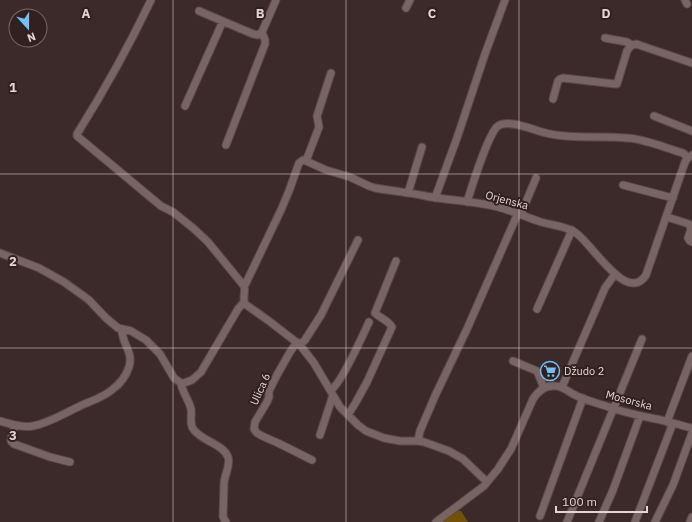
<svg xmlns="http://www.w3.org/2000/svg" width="692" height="522" viewBox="0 0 692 522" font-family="'IBM Plex Sans',sans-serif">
  <rect width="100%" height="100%" fill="#3b2a29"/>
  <!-- green -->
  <path fill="#735207" d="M456 511H461L468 522H439Z"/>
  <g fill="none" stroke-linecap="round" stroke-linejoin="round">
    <defs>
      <path id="minor" d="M151 0C129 46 104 91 77 134V136L161 206 173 212 193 228 208 242 244 286C246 292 242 298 245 304L269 321 300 345 314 363 340 407 358 425 366 431 384 438 400 441H418L424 442 449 451 463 459 487 482
        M685 0 687 4
        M406 8 410 0
        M199 11 253 34 258 35 262 32 276 0
        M605 38 627 42 632 45 637 44 639 45 692 63
        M331 73 317 116 319 127 306 161 326 170 350 177 369 186 375 188C386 190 397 191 408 193 418 194 428 197 438 198 458 201 478 202 498 207 513 211 526 217 541 222 551 225 563 226 573 231 589 238 626 306 646 275L685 162 688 158 692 155
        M553 99 558 81 560 79 563 78 615 84H617L627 51 629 48 632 45
        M185 106 223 21
        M654 116 692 131
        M226 145 265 44V40L262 32
        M623 185 673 198
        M408 193 422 147
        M435 198 457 138 485 54 505 0
        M467 202C471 189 489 132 498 126 508 119 531 129 542 132 570 140 599 135 627 138 646 139 665 148 683 153L688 158
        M521 214 536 178
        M667 217 689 224 691 229 688 238 690 241 692 242
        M0 253 39 268 64 282 89 300 106 318 118 328 131 331 146 340 160 354 174 378 181 383H184L192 380 201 372 238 309 244 302
        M244 286 246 283 281 210 289 191 299 163 303 160 306 161
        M537 309 572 230
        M297 342 290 352 277 375 269 391V397L267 402 255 422 254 429 257 433 262 436 278 443 312 460
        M300 345 305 340 321 315 358 240
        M513 361 537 371 544 388
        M181 383C182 392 189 400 191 409 192 416 189 425 194 430 202 441 223 444 228 457 231 466 224 475 224 484L223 517 226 522
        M562 387 605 288 615 274
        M331 390C341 384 363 335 369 322
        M348 415 356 402 367 382 392 327C388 320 380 318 375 313L396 261
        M0 421C11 424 22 428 33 426 49 423 63 414 78 407 90 401 103 398 113 389 121 383 126 376 129 367 134 352 121 343 122 329
        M667 422 692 356
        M15 425 11 439V441L14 444 50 457 70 462
        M320 435 333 395
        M418 441 420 431 435 396 467 329 518 213
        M540 516 583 398
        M436 522 484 486 498 469 511 449 533 399C538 391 545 385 555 386 564 386 569 393 577 396 588 401 600 404 612 408 629 414 647 417 665 421 674 423 683 426 692 428
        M567 522 642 339
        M599 522 613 490 640 416
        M635 522 673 423
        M655 522 673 485 692 433
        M690 522 692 517"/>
    </defs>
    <!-- minor casing -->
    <use href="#minor" stroke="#584949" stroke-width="9"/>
    <!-- minor -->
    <use href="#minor" stroke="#786463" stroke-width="7"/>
  </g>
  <!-- grid -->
  <path fill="none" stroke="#e2d6d5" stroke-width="1" stroke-opacity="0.55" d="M173 0V522M346 0V522M519 0V522M0 174H692M0 348H692"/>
  <!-- icons -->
  <defs>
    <symbol id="supermarket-ring" viewBox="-11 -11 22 22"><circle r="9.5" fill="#31201f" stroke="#70c1f4" stroke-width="1.5"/><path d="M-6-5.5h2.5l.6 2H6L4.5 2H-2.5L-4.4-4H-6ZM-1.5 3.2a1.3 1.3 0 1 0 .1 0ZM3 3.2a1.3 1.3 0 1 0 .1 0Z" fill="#70c1f4"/></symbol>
  </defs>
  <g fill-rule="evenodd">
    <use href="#supermarket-ring" x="539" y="360" width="22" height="22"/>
  </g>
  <g text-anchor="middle" stroke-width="4" stroke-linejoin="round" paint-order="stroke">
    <!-- street labels -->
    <g font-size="11" fill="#e2d6d5" stroke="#31201f">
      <text transform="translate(507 200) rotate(15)" y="4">Orjenska</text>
      <text transform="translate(260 389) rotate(-66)" y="4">Ulica 6</text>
      <text transform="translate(629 400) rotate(15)" y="4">Mosorska</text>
    </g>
    <!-- poi labels -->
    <g font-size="11" fill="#e2d6d5" stroke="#31201f" text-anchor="start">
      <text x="564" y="375">Džudo 2</text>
    </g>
  </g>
  <g font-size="13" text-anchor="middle" font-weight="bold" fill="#e2d6d5" stroke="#31201f" stroke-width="4" stroke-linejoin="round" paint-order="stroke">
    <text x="86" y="18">A</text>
    <text x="260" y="18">B</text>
    <text x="432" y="18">C</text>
    <text x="606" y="18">D</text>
    <text x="13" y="92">1</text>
    <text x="13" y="266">2</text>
    <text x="13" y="440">3</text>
  </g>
  <!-- north arrow -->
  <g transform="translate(28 28) rotate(159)"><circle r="19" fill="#31201f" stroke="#786968"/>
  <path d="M0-3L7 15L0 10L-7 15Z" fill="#70c1f4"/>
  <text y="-6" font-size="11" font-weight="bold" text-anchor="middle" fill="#e2d6d5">N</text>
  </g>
  <!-- scale -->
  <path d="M556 506v6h91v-6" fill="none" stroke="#e2d6d5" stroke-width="2"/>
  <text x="562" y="506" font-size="12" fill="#e2d6d5" stroke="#31201f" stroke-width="3" paint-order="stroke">100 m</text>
</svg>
